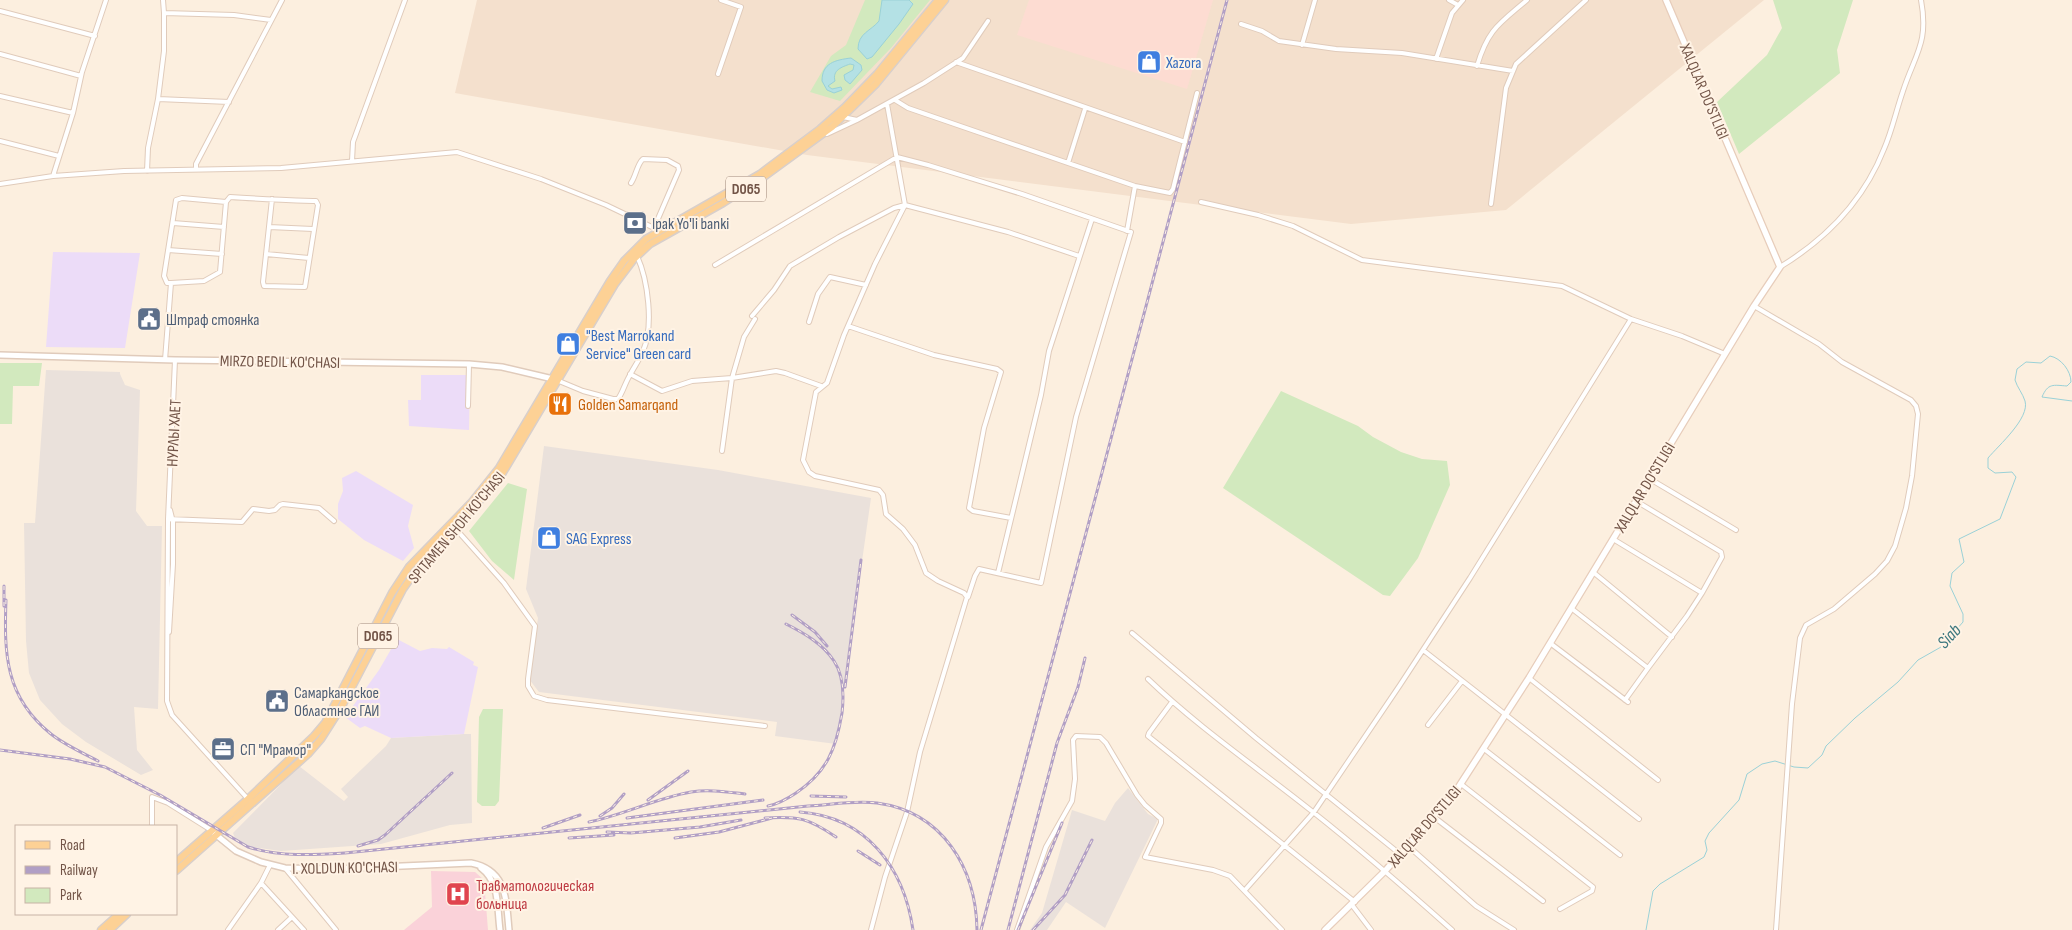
<svg xmlns="http://www.w3.org/2000/svg" width="2072" height="930" viewBox="0 0 2072 930" font-family="'Sofia Sans Condensed',sans-serif">
  <rect width="100%" height="100%" fill="#fcefdf"/>
  <!-- residential -->
  <path fill="#f4e0cd" d="M477 0H1764L1506 210 1351 224 807 155 455 93Z"/>
  <!-- commercial -->
  <path fill="#fddcd2" d="M1029 0H1213L1187 89 1017 35Z"/>
  <!-- industrial -->
  <path fill="#eae1db" d="M46 370 120 372V374L125 385 140 390 136 511 147 526H162L158 709 134 707 137 750 153 770 141 775 86 742 62 724 40 700 29 673 26 641 24 523H35Z
    M544 446 718 470 871 498 836 744 775 736 777 722 539 692 529 679 538 618 526 589Z
    M464 734H471L472 823 450 825 381 844 281 851 246 846 235 838 233 833 299 766 344 801 348 797 341 789 386 746 391 738Z
    M1128 788 1148 814 1158 819 1105 928 1066 902 1047 930H1030L1042 913 1072 810 1105 821 1115 803Z"/>
  <!-- education -->
  <path fill="#ecdcf8" d="M53 252 140 253 125 348 46 347Z
    M421 375H470L469 430 409 426 408 400H421Z
    M356 471 413 505 408 526 414 548 403 561 364 540 338 519V504L343 491 342 478Z
    M397 639 420 651 432 648 447 649 449 647 474 662 473 665 478 667 464 734 391 738 365 726 360 728 345 717 379 670Z"/>
  <!-- medical -->
  <path fill="#fad2d9" d="M431 871 475 872 484 880 488 930H404L432 907Z"/>
  <!-- green -->
  <path fill="#d2e9be" d="M865 0H930L891 48 840 101 810 92 831 56 846 45Z
    M1773 0H1853L1837 50 1840 73 1739 154 1717 102 1767 55 1782 28Z
    M0 363H42L39 386H13L12 424H0Z
    M1281 391 1358 426 1373 437 1401 452 1422 459 1447 461 1450 485 1418 558 1390 596 1383 595 1223 488Z
    M508 483 527 489 514 580 492 561 469 531Z
    M483 709H503L499 801 495 806H482L477 802 479 717Z"/>
  <!-- water -->
  <path fill="#b4e1e5" stroke="#9ad1d7" d="M882 0H909L913 4 899 24 872 57 867 59 858 49C858 33 871 31 879 21Z
    M851 58 861 65 862 70 850 84 845 80 844 75 853 70 854 65 850 64C842 67 832 70 835 81L828 86 832 89 841 87 842 90 834 93 827 90 822 81C822 63 835 60 851 58Z"/>
  <g fill="none" stroke-linecap="round" stroke-linejoin="round">
    <!-- stream -->
    <path stroke="#9ad1d7" stroke-width="1" d="M1646 930 1653 891 1660 884 1704 857 1707 850 1705 841 1709 833 1739 800 1747 774 1762 764 1775 761 1794 767 1808 768 1822 755 1826 746 1855 718 1898 682 1918 660 1941 647 1963 622V614L1950 586 1952 573 1964 562 1959 539 2000 519 2016 477 2012 472 1995 473 1988 468V458C1999 445 2030 418 2025 401 2023 394 2017 387 2015 380L2017 369 2026 362 2041 363 2050 356C2061 358 2071 371 2071 382L2067 386C2053 385 2048 383 2042 397L2072 401"/>
    <defs>
      <path id="minor" d="M163 0 164 13 234 15 271 20
        M1449 0 1458 5
        M0 11 95 36
        M1241 24 1262 31 1279 41 1336 49 1402 53 1513 71
        M1302 45 1315 0
        M0 54 81 76
        M1436 59 1452 13 1463 0
        M956 62 1185 142
        M1477 66C1488 29 1499 24 1527 0
        M718 74 741 7 721 0
        M0 96 73 113
        M158 99 164 51V13
        M895 100 908 108 1135 186 1170 193 1173 189 1197 93
        M843 117 857 120 924 83 963 58 988 21
        M827 134 857 120
        M0 141 59 156
        M352 161 353 142 405 0
        M1068 163 1085 109
        M196 169V164L282 0
        M147 171 148 148 158 99 229 102
        M53 176 73 113 82 72 106 0
        M631 183C636 176 637 164 643 159L667 160 678 166 679 170 654 228
        M0 184 53 176 124 171 281 168 457 152 541 179 606 205 654 228 658 232
        M1201 202 1258 215 1293 226 1362 260 1562 286 1631 319 1682 336 1725 354
        M1491 204 1506 88 1516 64 1586 0
        M173 223 224 227
        M269 227 313 229
        M1127 231 1135 186
        M168 250 222 254
        M266 254 309 258
        M715 265 897 157 928 165 1022 194 1131 232 1076 417 1041 583 979 569 975 576 968 597
        M1780 267C1826 239 1864 200 1884 149 1892 131 1896 111 1903 91 1915 54 1929 43 1921 0
        M171 283H167L164 276 176 200 182 198 226 202 230 197C258 199 285 200 313 201H316L318 205 305 287 264 286 263 282 272 199
        M1754 306 1819 344 1842 362 1911 400 1916 406 1918 414 1912 476 1906 508 1895 546 1887 561 1875 574 1834 609 1806 625 1800 638 1792 704 1776 930
        M752 316 774 290 790 266 839 237 894 208 905 205 1008 232 1079 256
        M809 322 818 294 830 277 866 285
        M848 326 934 355 997 369 1001 372 984 428 969 508 973 511 1011 518
        M165 360 171 283 204 281 220 272 226 202
        M175 360 168 519 167 701 172 715 248 799
        M630 374 662 391 692 381 732 378 776 371 785 373 821 386
        M559 381 583 391 613 399H618C623 392 625 383 630 375 634 367 640 359 643 351 654 326 648 280 637 256
        M468 406 469 364
        M722 451 732 378 744 337 755 319
        M1650 479 1736 530
        M1636 501 1721 552 1722 557 1702 593
        M168 519 242 522 253 509 269 511 275 510 280 505 283 504 319 508 334 521
        M455 528 504 583 535 626 528 679V686L534 696 547 700 765 726
        M1593 572 1672 637
        M998 573 1041 395 1049 351 1092 219
        M1571 608 1648 668 1687 616 1702 593 1613 539
        M169 632 173 564V522L170 510
        M1132 633 1256 738 1400 854
        M1550 643 1628 702
        M1423 650 1639 819
        M1529 678 1658 780
        M1148 679C1199 728 1258 768 1313 812 1361 850 1406 889 1452 930
        M1625 700 1648 668
        M1172 702 1149 733 1148 736 1355 902
        M1428 725 1462 681
        M1484 749 1620 855
        M1461 784 1593 887 1592 891 1560 909
        M1434 817 1543 901
        M152 826V797L168 803 211 830
        M1407 845 1476 906 1514 930
        M285 868 336 930
        M261 883 304 930
        M1245 890 1314 812 1400 685 1470 578 1631 319
        M1352 905 1371 930
        M228 930 261 883 270 865
        M278 930 292 917
        M871 930 885 877 907 812 920 752 967 597 964 593 938 581 926 573 915 545 903 529 886 514 883 495 879 490 815 476 809 472 803 460 816 392 827 383 844 335 875 264 905 205 887 104
        M1017 930 1046 847 1072 801 1075 779 1073 740 1076 736 1100 737 1106 743 1137 795 1145 805 1161 819V823L1145 857 1213 870 1230 876 1282 930"/>
      <path id="tertiary" d="M0 355 175 360 469 364 502 367 553 379
        M215 834 236 851 261 862 285 868 334 869 471 863C507 870 506 899 509 930
        M481 868C500 882 497 908 500 930"/>
      <path id="secondary" d="M1325 930 1385 871 1456 791 1529 678 1754 306 1780 267 1666 0"/>
      <path id="primary" d="M176 862 248 799 314 736 325 723 392 593 409 567 471 503 499 468 610 281 624 261 646 239 760 174 820 129 845 107 877 74 938 0
        M176 871 308 754 321 739 342 706 403 589C431 547 471 515 502 474L615 284 634 259 650 244 723 203 762 178 832 127 876 84 945 0
        M101 930 119 914
        M110 930 127 914"/>
    </defs>
    <!-- minor casing -->
    <use href="#minor" stroke="#e0cbbb" stroke-width="6"/>
    <!-- tertiary casing -->
    <use href="#tertiary" stroke="#e0cbbb" stroke-width="8"/>
    <!-- secondary casing -->
    <use href="#secondary" stroke="#e7cdbb" stroke-width="8"/>
    <!-- primary casing -->
    <use href="#primary" stroke="#d8cfcb" stroke-width="9"/>
    <!-- minor -->
    <use href="#minor" stroke="#fff" stroke-width="4"/>
    <!-- tertiary -->
    <use href="#tertiary" stroke="#fff" stroke-width="5"/>
    <!-- secondary -->
    <use href="#secondary" stroke="#fff" stroke-width="5.5"/>
    <!-- primary -->
    <use href="#primary" stroke="#fdd195" stroke-width="6"/>
    <defs>
      <path id="rail" d="M6 600C4 654 5 697 51 734 65 745 83 753 98 761
        M4 606V586
        M792 615 815 632 827 646
        M845 687 861 560
        M0 750 70 759 105 767 160 795 248 847C280 857 312 855 345 853L808 806C830 805 854 800 877 803 943 812 976 868 977 930
        M811 796 846 797
        M648 800 688 771
        M768 806C778 804 787 799 796 793 827 772 836 749 842 713 844 696 844 676 834 661 823 644 804 633 786 624
        M800 812C867 817 904 868 913 930
        M600 816 612 808 624 794
        M627 818 763 800
        M765 818C799 816 808 818 836 837
        M589 822C624 815 656 798 691 792 709 789 727 792 745 794
        M543 828 580 815
        M607 832 631 833 700 827 741 820
        M569 838 614 835
        M675 838 719 832 772 818
        M358 846 378 840 385 835 452 773
        M858 851 880 865
        M981 930 1227 0
        M1008 930 1057 743 1078 687 1085 658
        M1018 930 1062 823
        M1033 930 1065 895 1092 840"/>
    </defs>
    <!-- rail casing -->
    <use href="#rail" stroke="#b19fc5" stroke-width="3"/>
    <!-- rail -->
    <use href="#rail" stroke="#fff3e5" stroke-width="1" stroke-dasharray="4" stroke-linecap="butt"/>
  </g>
  <!-- icons -->
  <defs>
    <symbol id="shop-square" viewBox="-11 -11 22 22"><rect x="-9" y="-9" width="18" height="18" rx="4" fill="#3f7fe0" stroke="#fff3e5"/><path d="M-5-2.5h2.3a2.7 3.5 0 0 1 5.4 0H5L5.5 6h-11ZM-1.5-2.5h3a1.5 2.3 0 0 0-3 0Z" fill="#fff"/></symbol>
    <symbol id="bank-square" viewBox="-11 -11 22 22"><rect x="-9" y="-9" width="18" height="18" rx="4" fill="#5c6f8a" stroke="#fff3e5"/><path d="M-6-4H6V4H-6ZM0-2.3a2.3 2.3 0 1 0 0 4.6a2.3 2.3 0 1 0 0-4.6Z" fill="#fff"/></symbol>
    <symbol id="civic-square" viewBox="-11 -11 22 22"><rect x="-9" y="-9" width="18" height="18" rx="4" fill="#5c6f8a" stroke="#fff3e5"/><path d="M-.6-6.5H3V-4.5H.6V-3L4-1V1h2V6H-6V1h2V-1L-.6-3ZM-1.2 2.5V6h2.4V2.5Z" fill="#fff"/></symbol>
    <symbol id="restaurant-square" viewBox="-11 -11 22 22"><rect x="-9" y="-9" width="18" height="18" rx="4" fill="#e8710a" stroke="#fff3e5"/><path d="M-5-6h1v4h1v-4h1v4h1v-4h1v5L-1.5 .5V6h-2V.5L-5-1ZM5-6V6H3V1.5H1.5Q1.5-4 5-6Z" fill="#fff"/></symbol>
    <symbol id="office-square" viewBox="-11 -11 22 22"><rect x="-9" y="-9" width="18" height="18" rx="4" fill="#5c6f8a" stroke="#fff3e5"/><path d="M-6-3h4V-5.5h4V-3h4V5H-6ZM-1-4.5V-3h2v-1.5ZM-6 0V1H6V0Z" fill="#fff"/></symbol>
    <symbol id="hospital-square" viewBox="-11 -11 22 22"><rect x="-9" y="-9" width="18" height="18" rx="4" fill="#e0444e" stroke="#fff3e5"/><path d="M-5-5h3v3.5h4V-5h3V5h-3V1.5h-4V5h-3Z" fill="#fff"/></symbol>
  </defs>
  <g fill-rule="evenodd">
    <use href="#shop-square" x="1135" y="48" width="28" height="28"/>
    <use href="#bank-square" x="621" y="209" width="28" height="28"/>
    <use href="#civic-square" x="135" y="305" width="28" height="28"/>
    <use href="#shop-square" x="554" y="330" width="28" height="28"/>
    <use href="#restaurant-square" x="546" y="390" width="28" height="28"/>
    <use href="#shop-square" x="535" y="524" width="28" height="28"/>
    <use href="#civic-square" x="263" y="687" width="28" height="28"/>
    <use href="#office-square" x="209" y="735" width="28" height="28"/>
    <use href="#hospital-square" x="444" y="880" width="28" height="28"/>
  </g>
  <g text-anchor="middle" stroke-width="4" stroke-linejoin="round" paint-order="stroke">
    <!-- shield labels -->
    <g fill="#fff3e5" stroke="#9c8476" stroke-width="1">
      <rect x="726" y="176.5" width="40" height="25" rx="4"/>
      <rect x="358" y="623.5" width="40" height="25" rx="4"/>
    </g>
    <g font-size="15" font-weight="bold" fill="#725447">
      <text x="746" y="194">D065</text>
      <text x="378" y="641">D065</text>
    </g>
    <!-- shop labels -->
    <g font-size="16" fill="#366cbe" stroke="#fff3e5" text-anchor="start">
      <text x="1166" y="68">Xazora</text>
      <text x="586" y="341">"Best Marrokand<tspan x="586" dy="18">Service" Green card</tspan></text>
      <text x="566" y="544">SAG Express</text>
    </g>
    <!-- street labels -->
    <g font-size="16" fill="#725447" stroke="#fff3e5">
      <text transform="translate(1705 91) rotate(67)" y="6">XALQLAR DO’STLIGI</text>
      <text transform="translate(280 361) rotate(1)" y="6">MIRZO BEDIL KO'CHASI</text>
      <text transform="translate(173 433) rotate(-87)" y="6">НУРЛЫ ХАЕТ</text>
      <text transform="translate(1644 487) rotate(-59)" y="6">XALQLAR DO’STLIGI</text>
      <text transform="translate(456 527) rotate(-50)" y="6">SPITAMEN SHOH KO'CHASI</text>
      <text transform="translate(1424 826) rotate(-49)" y="6">XALQLAR DO’STLIGI</text>
      <text transform="translate(345 867) rotate(-1)" y="6">I. XOLDUN KO'CHASI</text>
    </g>
    <!-- service labels -->
    <g font-size="16" fill="#4e5e75" stroke="#fff3e5" text-anchor="start">
      <text x="652" y="229">Ipak Yo'li banki</text>
      <text x="166" y="325">Штраф стоянка</text>
      <text x="294" y="698">Самаркандское<tspan x="294" dy="18">Областное ГАИ</tspan></text>
      <text x="240" y="755">СП "Мрамор"</text>
    </g>
    <!-- food labels -->
    <g font-size="16" fill="#c56008" stroke="#fff3e5" text-anchor="start">
      <text x="578" y="410">Golden Samarqand</text>
    </g>
    <!-- health labels -->
    <g font-size="16" fill="#be3a42" stroke="#fff3e5" text-anchor="start">
      <text x="476" y="891">Травматологическая<tspan x="476" dy="18">больница</tspan></text>
    </g>
    <!-- water labels -->
    <g font-size="18" font-style="italic" fill="#3e787f" stroke="#fff3e5">
      <text transform="translate(1949 636) rotate(-47)" y="6">Siab</text>
    </g>
  </g>
  <!-- legend -->
  <rect x="15" y="825" width="162" height="90" fill="#fff3e5" stroke="#c7b3a6"/>
  <rect x="25" y="841" width="25" height="8" fill="#fdd195" stroke="#c7b3a6"/>
  <text x="60" y="850" font-size="15" fill="#725447">Road</text>
  <rect x="25" y="866" width="25" height="8" fill="#b19fc5" stroke="#c7b3a6"/>
  <text x="60" y="875" font-size="15" fill="#725447">Railway</text>
  <rect x="25" y="888" width="25" height="15" fill="#d2e9be" stroke="#c7b3a6"/>
  <text x="60" y="900" font-size="15" fill="#725447">Park</text>
</svg>
